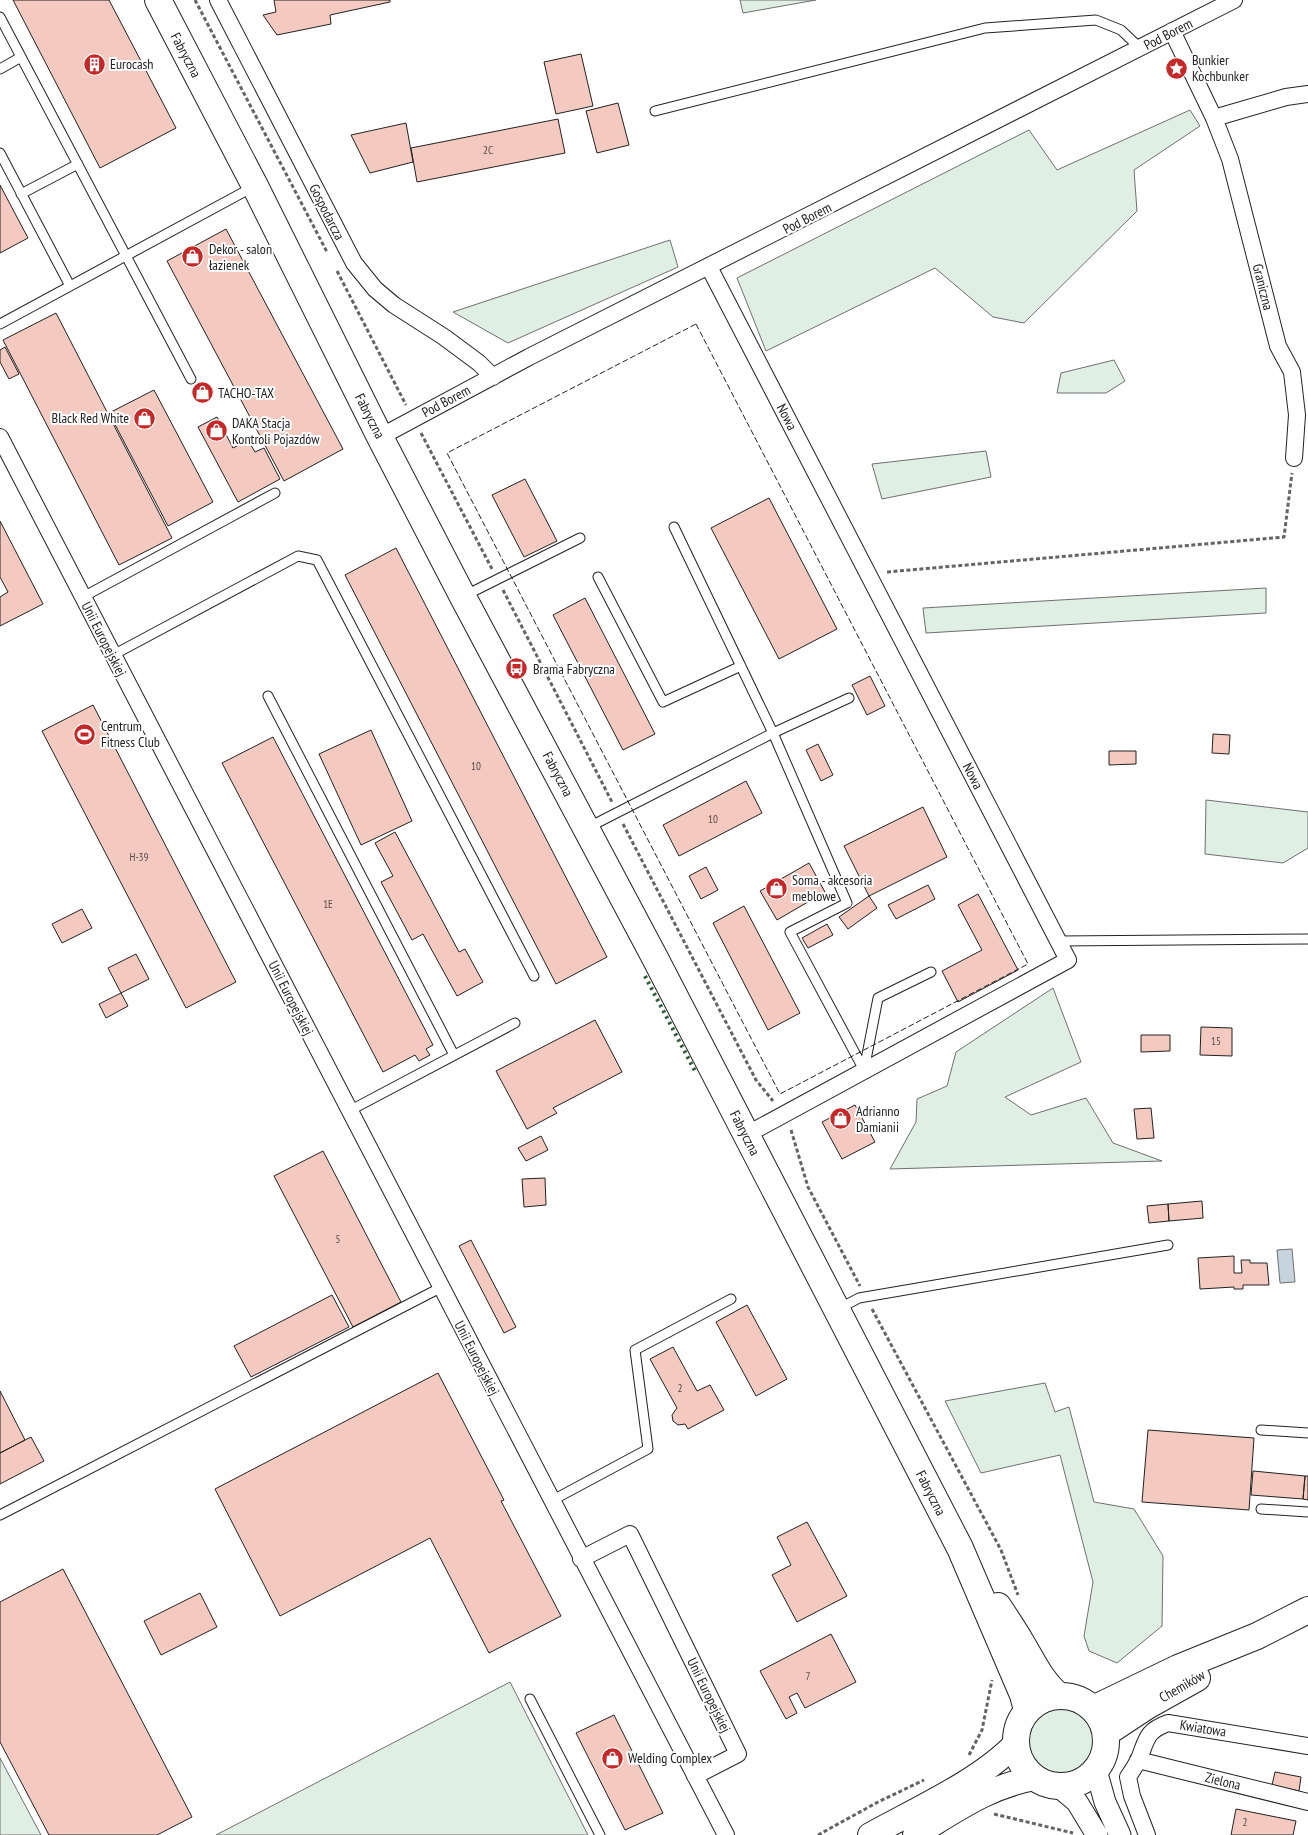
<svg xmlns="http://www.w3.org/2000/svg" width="1308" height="1835" viewBox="0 0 1308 1835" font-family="'PT Sans Narrow',sans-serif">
  <rect width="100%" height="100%" fill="#fff"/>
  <!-- green -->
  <path fill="#e0efe3" stroke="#6f6f6f" d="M740 0H816L743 13Z
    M1190 110 1200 126 1134 170 1137 211 1024 323 993 317 935 268 766 351 737 278 1029 130 1057 170Z
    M670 240 678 267 508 343 453 312Z
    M1114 360 1125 381 1106 393H1057L1061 373Z
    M986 451 991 477 882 499 872 464Z
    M1266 588V613L926 633 923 608Z
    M1206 800 1308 812V848L1283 863 1205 854Z
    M1053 988 1081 1062 1005 1097 1031 1115 1086 1098 1113 1143 1162 1161 890 1169 916 1122 917 1099 947 1086 956 1052Z
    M1045 1383 1055 1412 1069 1407 1094 1502 1134 1509 1163 1556 1162 1626 1117 1663 1089 1651 1084 1636 1093 1582 1060 1455 981 1473 945 1401Z
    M510 1682 588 1835H216Z
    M1026 1740a34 34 0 1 1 68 0a34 34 0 1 1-68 0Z
    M0 1758 41 1835H0Z"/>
  <!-- water -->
  <path fill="#c7d3dd" stroke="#6f6f6f" d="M1292 1249 1295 1282 1280 1283 1277 1250Z"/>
  <!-- building -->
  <path fill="#f3c9c0" stroke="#222" d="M13 0H109L176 128 100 168Z
    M274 0H390V2L330 15 331 24 277 35 263 15 276 12Z
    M581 54 593 106 556 114 544 62Z
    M618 103 629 145 597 153 586 111Z
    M558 119 565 153 417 182 411 148Z
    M406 123 413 162 370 173 351 135Z
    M0 185 28 238 0 253Z
    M226 229 343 449 284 481 167 261Z
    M56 313 172 538 119 565 3 340Z
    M5 347 19 374 9 379 0 362V350Z
    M154 390 213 502 168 526 109 413Z
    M217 417 233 448 248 440 255 452 264 448 280 479 238 502 198 427Z
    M525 479 557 541 524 557 492 495Z
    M769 498 837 629 779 659 711 528Z
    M0 521 43 604 0 626V597L8 592 0 577Z
    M396 548 607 957 556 984 345 575Z
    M585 598 655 734 623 750 553 615Z
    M870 676 885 706 867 715 852 685Z
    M93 705 236 982 186 1008 42 731Z
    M371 730 412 821 361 845 319 754Z
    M1213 734 1230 735 1229 754 1212 753Z
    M273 737 433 1045 426 1049 430 1055 419 1061 415 1055 383 1072 222 763Z
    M818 744 833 775 821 781 806 750Z
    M1109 751H1136V764L1109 765Z
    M746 781 762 813 679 856 663 825Z
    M923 807 947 857 869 896 844 846Z
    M395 832 459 952 465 949 483 982 457 996 423 934 412 940 381 882 393 876 375 843Z
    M809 863 825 892 777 920 760 891Z
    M706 867 718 890 701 899 689 876Z
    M928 885 935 899 896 919 888 905Z
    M978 894 1018 970 958 1002 942 971 982 950 958 905Z
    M869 896 877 908 848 929 839 917Z
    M744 906 800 1013 768 1030 713 923Z
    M82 909 92 928 62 943 52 924Z
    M827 924 833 935 808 948 802 938Z
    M136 954 149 979 121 993 108 968Z
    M121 993 128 1006 106 1018 99 1004Z
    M595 1020 622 1072 553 1108 557 1113 527 1129 496 1071Z
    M1201 1027 1232 1028V1056L1200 1055Z
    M1141 1035H1170V1051L1141 1052Z
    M855 1105 875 1142 842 1159 822 1122Z
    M1151 1108 1154 1138 1137 1139 1134 1109Z
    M541 1136 548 1150 526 1161 518 1148Z
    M323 1151 401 1302 353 1327 274 1176Z
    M545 1178 546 1205 524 1207 522 1179Z
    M1202 1201 1203 1218 1169 1221 1168 1204Z
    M1168 1204 1169 1221 1149 1223 1147 1206Z
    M471 1240 516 1327 504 1333 459 1246Z
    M1234 1256V1273H1242L1241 1260H1250V1263H1267L1269 1285H1243V1289H1234V1287L1200 1289 1198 1258Z
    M332 1295 349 1327 251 1377 234 1346Z
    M747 1305 787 1379 756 1396 716 1322Z
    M673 1347 697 1391 710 1385 724 1410 688 1429 685 1424 678 1425 673 1421 672 1415 677 1408 650 1359Z
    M438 1373 504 1500 501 1501 561 1616 489 1653 430 1538 280 1616 215 1489Z
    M0 1391 25 1440 0 1453Z
    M1148 1430 1254 1438 1249 1510 1142 1502Z
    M31 1437 44 1461 0 1484V1453Z
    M1253 1471 1305 1476 1303 1499 1251 1495Z
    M1305 1476H1308V1500L1303 1499Z
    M807 1522 847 1596 797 1622 772 1575 791 1565 777 1537Z
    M63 1569 192 1817 157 1835H49L0 1742V1602Z
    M200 1593 217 1627 161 1655 144 1621Z
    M831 1634 856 1682 805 1708 797 1693 789 1697 797 1713 786 1719 760 1671Z
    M614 1715 663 1813 625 1830 576 1733Z
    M1275 1772 1301 1777 1299 1791 1272 1785Z
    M1236 1809 1296 1821 1293 1835H1231Z"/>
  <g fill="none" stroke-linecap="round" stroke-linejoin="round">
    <defs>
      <path id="service" d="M0 17 191 379
        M0 69 21 57
        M655 111 985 28 1096 20 1121 30 1140 48
        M0 153 70 286
        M21 194 78 164
        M0 324 253 187
        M674 527 773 733 847 903 790 932 864 1070
        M598 577 663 702 741 666
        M464 596 580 538
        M83 597 275 493
        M113 655 298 556 317 560 534 976
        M268 696 454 1055
        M587 828 773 733 849 698
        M1059 941 1308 939
        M864 1070 878 998 931 972
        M349 1111 515 1023
        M840 1308 859 1298 1168 1245
        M1261 1430 1308 1433
        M551 1501 648 1449 635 1350 731 1299
        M1261 1509 1308 1512
        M0 1515 440 1288
        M530 1699 600 1835"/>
      <path id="minor" d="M218 0 354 263 375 289 394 305 444 337 479 363 493 377
        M1172 31 1214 118 1230 159 1278 346 1292 372 1297 415 1294 458
        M1214 118 1286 97 1308 94
        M709 267 1068 960 746 1135
        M0 437 726 1835
        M380 437 529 357 1234 0
        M581 1559 630 1534 738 1754 695 1776
        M1138 1760 1308 1802
        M1147 1835 1132 1796 1128 1777C1132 1771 1136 1765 1139 1759 1147 1739 1146 1731 1168 1723L1308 1746"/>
      <path id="tertiary" d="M1096 1770 1105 1802 1120 1835
        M1058 1786 1077 1802 1097 1835"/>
      <path id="secondary" d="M870 1835C915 1810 982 1780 1016 1743
        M915 1835C955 1811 989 1786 1035 1778"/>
      <path id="primary" d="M158 0 255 186 380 437 463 597 655 958 960 1548 1023 1695 1027 1710
        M998 1606C1006 1618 1014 1630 1021 1642 1033 1662 1041 1681 1059 1696
        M1016 1741a45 45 0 1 1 90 0a45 45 0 1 1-90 0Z
        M1093 1709 1178 1668 1257 1636 1308 1610
        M1106 1733 1147 1706 1197 1678"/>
    </defs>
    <!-- service casing -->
    <use href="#service" stroke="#222" stroke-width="11"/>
    <!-- minor casing -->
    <use href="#minor" stroke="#222" stroke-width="18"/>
    <!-- tertiary casing -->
    <use href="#tertiary" stroke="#222" stroke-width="23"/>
    <!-- secondary casing -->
    <use href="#secondary" stroke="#222" stroke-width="26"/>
    <!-- primary casing -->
    <use href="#primary" stroke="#222" stroke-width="28"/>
    <!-- path -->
    <path stroke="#646464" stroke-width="3" stroke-dasharray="4 2.5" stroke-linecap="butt" d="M195 0 327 252
      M337 271 406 405
      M421 433 492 569
      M887 572 1284 537 1292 473
      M503 590 612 802
      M623 824 756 1080 773 1101
      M791 1130 808 1187 860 1286
      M872 1309 1001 1550 1018 1595
      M969 1755 982 1730 992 1680
      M994 1814 1073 1833
      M818 1835 878 1802 924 1780"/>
    <!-- service -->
    <use href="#service" stroke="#fff" stroke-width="9"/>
    <!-- minor -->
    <use href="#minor" stroke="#fff" stroke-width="16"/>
    <!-- tertiary -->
    <use href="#tertiary" stroke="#fff" stroke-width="21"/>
    <!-- secondary -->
    <use href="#secondary" stroke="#fff" stroke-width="24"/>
    <!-- primary -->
    <use href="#primary" stroke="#fff" stroke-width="26"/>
    <!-- hedge -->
    <path stroke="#2f5e38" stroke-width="4" stroke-dasharray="2.5 4" stroke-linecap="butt" d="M645 976 696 1073"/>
    <!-- fence -->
    <path stroke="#222" stroke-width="1" stroke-dasharray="6 2.5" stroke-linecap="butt" d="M696 324 1028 964 780 1094 447 453Z"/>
  </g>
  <!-- icons -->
  <defs>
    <symbol id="building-disc" viewBox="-11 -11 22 22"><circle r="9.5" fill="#c62828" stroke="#fff"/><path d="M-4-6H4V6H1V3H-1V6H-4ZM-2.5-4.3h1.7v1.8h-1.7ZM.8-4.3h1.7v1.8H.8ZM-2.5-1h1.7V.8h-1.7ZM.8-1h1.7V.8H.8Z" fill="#fff"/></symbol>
    <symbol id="sight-disc" viewBox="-11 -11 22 22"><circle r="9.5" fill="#c62828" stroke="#fff"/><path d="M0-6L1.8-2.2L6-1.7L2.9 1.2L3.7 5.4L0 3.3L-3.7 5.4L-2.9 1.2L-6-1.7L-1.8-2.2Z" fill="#fff"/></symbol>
    <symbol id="shop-disc" viewBox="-11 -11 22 22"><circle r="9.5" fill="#c62828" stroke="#fff"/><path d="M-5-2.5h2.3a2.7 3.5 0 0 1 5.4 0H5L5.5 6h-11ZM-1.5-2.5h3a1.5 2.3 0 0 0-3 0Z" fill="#fff"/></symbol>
    <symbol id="bus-disc" viewBox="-11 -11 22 22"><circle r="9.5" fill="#c62828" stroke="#fff"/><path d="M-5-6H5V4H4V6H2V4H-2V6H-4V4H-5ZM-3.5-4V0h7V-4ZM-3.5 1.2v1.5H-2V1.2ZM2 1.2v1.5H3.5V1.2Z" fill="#fff"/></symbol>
    <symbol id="stadium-disc" viewBox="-11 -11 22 22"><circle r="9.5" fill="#c62828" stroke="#fff"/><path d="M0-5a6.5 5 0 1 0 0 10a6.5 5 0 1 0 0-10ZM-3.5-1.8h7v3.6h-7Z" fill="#fff"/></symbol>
  </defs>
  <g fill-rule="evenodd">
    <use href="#building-disc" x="82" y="52" width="25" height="25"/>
    <use href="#sight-disc" x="1164" y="56" width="25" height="25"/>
    <use href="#shop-disc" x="180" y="244" width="25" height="25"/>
    <use href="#shop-disc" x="190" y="380" width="25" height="25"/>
    <use href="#shop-disc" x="132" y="406" width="25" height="25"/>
    <use href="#shop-disc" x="204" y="418" width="25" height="25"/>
    <use href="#bus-disc" x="504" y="656" width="25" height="25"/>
    <use href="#stadium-disc" x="72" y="722" width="25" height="25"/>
    <use href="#shop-disc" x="764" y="876" width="25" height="25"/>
    <use href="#shop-disc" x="828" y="1106" width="25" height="25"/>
    <use href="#shop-disc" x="600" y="1746" width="25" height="25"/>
  </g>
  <g text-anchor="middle" stroke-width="4" stroke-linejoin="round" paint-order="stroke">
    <!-- number labels -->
    <g font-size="11" fill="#564c4a">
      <text x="488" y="154">2C</text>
      <text x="476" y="770">10</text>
      <text x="713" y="823">10</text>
      <text x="139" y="861">H-39</text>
      <text x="328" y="908">1E</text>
      <text x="1216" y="1045">15</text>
      <text x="338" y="1243">5</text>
      <text x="680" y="1392">2</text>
      <text x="808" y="1680">7</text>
      <text x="1245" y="1826">2</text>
    </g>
    <!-- street labels -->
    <g font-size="14" fill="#222" stroke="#fff">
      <text transform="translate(1168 34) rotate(-27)" y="5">Pod Borem</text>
      <text transform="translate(186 55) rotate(62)" y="5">Fabryczna</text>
      <text transform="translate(327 212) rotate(63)" y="5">Gospodarcza</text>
      <text transform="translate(807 218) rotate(-27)" y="5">Pod Borem</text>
      <text transform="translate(1263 287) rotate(76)" y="5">Graniczna</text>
      <text transform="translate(446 401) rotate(-28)" y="5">Pod Borem</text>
      <text transform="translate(370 416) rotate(63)" y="5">Fabryczna</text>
      <text transform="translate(787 417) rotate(63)" y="5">Nowa</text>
      <text transform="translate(104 639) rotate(63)" y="5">Unii Europejskiej</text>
      <text transform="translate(558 774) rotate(62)" y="5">Fabryczna</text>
      <text transform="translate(973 776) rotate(63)" y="5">Nowa</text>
      <text transform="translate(291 998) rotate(63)" y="5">Unii Europejskiej</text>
      <text transform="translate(745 1133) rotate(63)" y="5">Fabryczna</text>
      <text transform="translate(477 1358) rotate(63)" y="5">Unii Europejskiej</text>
      <text transform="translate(931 1493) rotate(63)" y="5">Fabryczna</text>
      <text transform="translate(1182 1686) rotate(-30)" y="5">Chemików</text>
      <text transform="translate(709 1695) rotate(64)" y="5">Unii Europejskiej</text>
      <text transform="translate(1203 1728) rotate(9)" y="5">Kwiatowa</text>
      <text transform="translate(1223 1781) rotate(14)" y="5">Zielona</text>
    </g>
    <!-- poi labels -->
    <g font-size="14" fill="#222" stroke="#fff" text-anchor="start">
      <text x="1192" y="65">Bunkier<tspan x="1192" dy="16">Kochbunker</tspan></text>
      <text x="110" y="69">Eurocash</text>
      <text x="209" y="254">Dekor - salon<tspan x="209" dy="16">łazienek</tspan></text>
      <text x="218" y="398">TACHO-TAX</text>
      <text x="129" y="423" text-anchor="end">Black Red White</text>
      <text x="232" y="428">DAKA Stacja<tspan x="232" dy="16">Kontroli Pojazdów</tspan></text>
      <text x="533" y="674">Brama Fabryczna</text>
      <text x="101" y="731">Centrum<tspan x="101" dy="16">Fitness Club</tspan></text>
      <text x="792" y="885">Soma - akcesoria<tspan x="792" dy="16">meblowe</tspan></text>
      <text x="856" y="1116">Adrianno<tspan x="856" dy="16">Damianii</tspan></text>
      <text x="628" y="1763">Welding Complex</text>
    </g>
  </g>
</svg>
